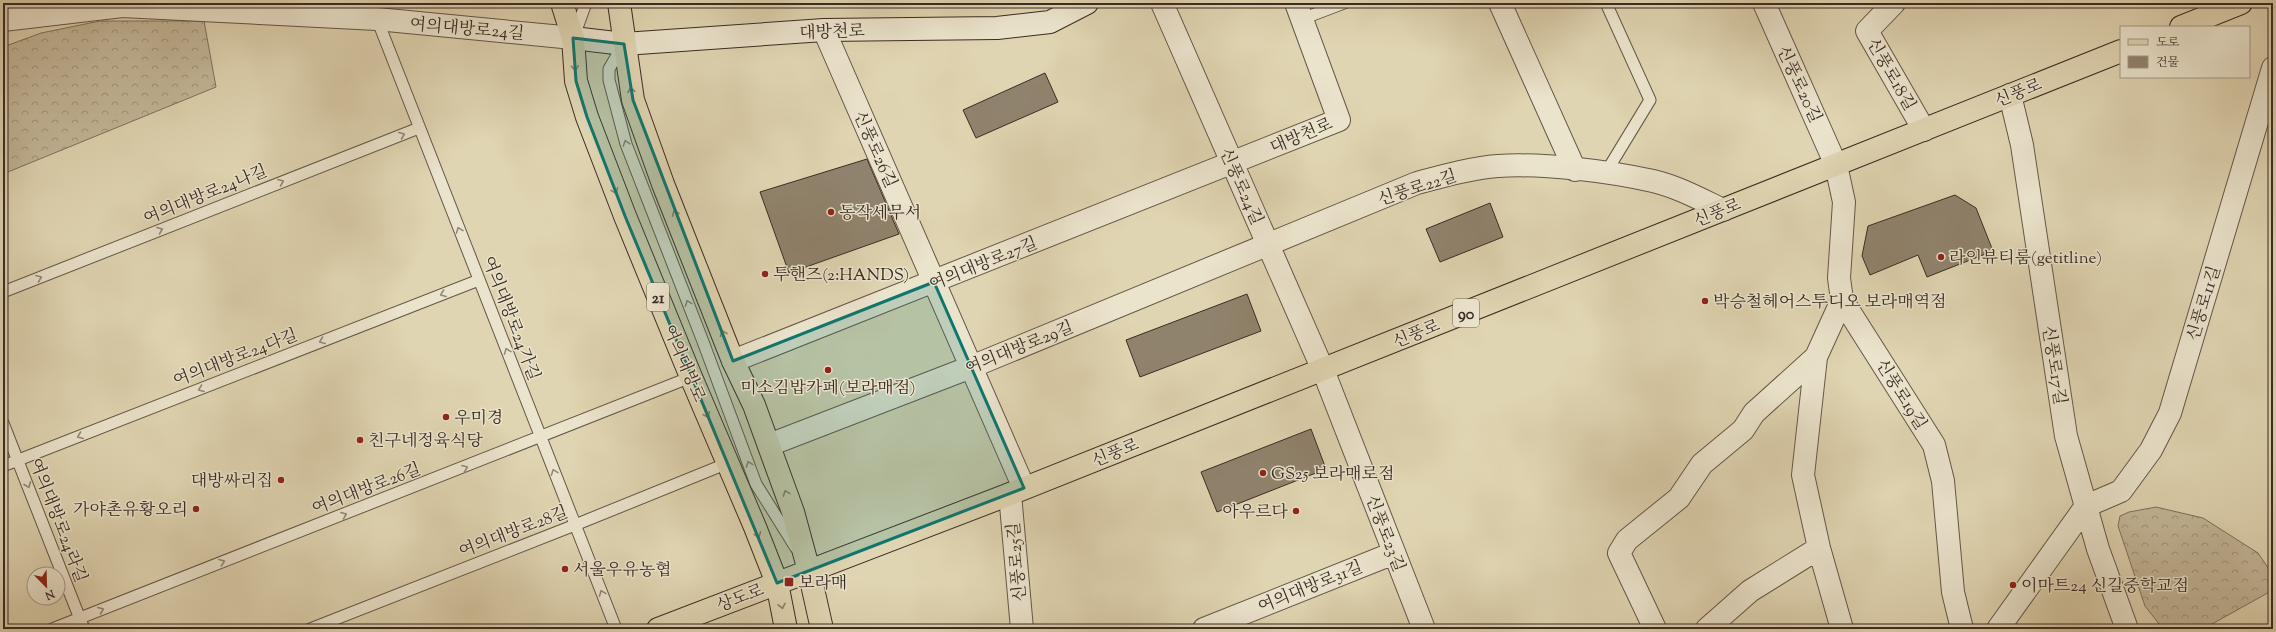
<svg xmlns="http://www.w3.org/2000/svg" width="2276" height="632" viewBox="0 0 2276 632" font-family="'Sorts Mill Goudy','Noto Serif KR',serif">
  <defs>
    <pattern id="forest-crowns" width="20" height="18" patternUnits="userSpaceOnUse"><rect width="20" height="18" fill="#c4b89a"/><path d="M2 6a3 3 0 1 1 6 0M12 15a3 3 0 1 1 6 0" fill="none" stroke="#a0967d"/></pattern>
  </defs>
  <rect width="100%" height="100%" fill="#e0d5b2"/>
  <filter id="stains"><feTurbulence type="fractalNoise" baseFrequency=".005" numOctaves="4"/><feColorMatrix values="0 0 0 0 .2 0 0 0 0 .09 0 0 0 0 .02 0 0 0 .5 -.17"/></filter>
  <radialGradient id="worn" r=".72"><stop offset=".6" stop-color="#630" stop-opacity="0"/><stop offset="1" stop-color="#630" stop-opacity=".3"/></radialGradient>
  <!-- forest -->
  <path fill="url(#forest-crowns)" stroke="#7f725f" d="M100 21H204L216 87 3 174V47L41 33Z
    M2156 507 2203 518 2258 553 2273 575V590L2203 629H2163L2145 606 2118 526 2120 516 2129 512Z"/>
  <!-- building -->
  <path fill="#90836e" stroke="#3a2b24" d="M1045 73 1058 102 976 138 963 110Z
    M867 159 899 234 789 273 760 192Z
    M1955 195 1976 208 1993 251 1927 277 1918 255 1870 275 1862 256 1868 226Z
    M1490 203 1503 237 1440 262 1426 229Z
    M1247 294 1261 331 1140 377 1126 340Z
    M1311 429 1326 469 1217 512 1201 472Z"/>
  <g fill="none" stroke-linecap="round" stroke-linejoin="round">
    <defs>
      <path id="service" d="M377 19 616 629
        M1302 19 1344 3
        M574 36 586 3
        M623 45 609 69V80L626 144 702 339 756 484 796 548
        M1605 174 1650 100 1606 3
        M3 292 419 128
        M3 423 84 629
        M3 466 479 280
        M52 629 691 377
        M310 629 575 525 728 463"/>
      <path id="minor" d="M1162 3 1323 370 1424 629
        M1500 3 1575 170
        M1764 3 1836 165 1844 202 1839 278 1842 300 1934 445 1943 481 1953 592 1962 629
        M1894 3 1867 31 1924 130
        M824 30 1024 488
        M2010 95 2022 145 2066 436 2098 549 2127 629
        M1816 357 1803 475 1819 548 1842 629
        M733 361 1339 120 1296 3
        M769 445 971 367 1417 183C1443 176 1471 168 1498 166 1543 163 1608 171 1653 181 1678 187 1700 199 1723 210
        M1010 494 1022 629
        M1204 629 1394 553
        M1655 629 1619 553 1627 540 1679 498 1702 464 1743 430 1754 413 1816 357 1842 300
        M1707 629 1750 591 1819 548
        M1998 629 2086 506 2121 491 2151 450 2170 413 2273 68"/>
      <path id="tertiary" d="M3 20 122 6 377 19 573 38"/>
      <path id="secondary" d="M573 38 624 44 824 30 997 28 1050 22 1087 3"/>
      <path id="primary" d="M562 3 573 38 576 81 587 117 625 216 691 377 755 527 777 583 786 629
        M619 3 633 100 663 184 733 361 754 405 793 512 809 571 822 629
        M2181 27 2241 3
        M658 629 1010 494 2121 51"/>
    </defs>
    <!-- service casing -->
    <use href="#service" stroke="#645648" stroke-width="13"/>
    <!-- minor casing -->
    <use href="#minor" stroke="#645648" stroke-width="24"/>
    <!-- tertiary casing -->
    <use href="#tertiary" stroke="#645648" stroke-width="24"/>
    <!-- secondary casing -->
    <use href="#secondary" stroke="#3a2b24" stroke-width="24"/>
    <!-- primary casing -->
    <use href="#primary" stroke="#3a2b24" stroke-width="24"/>
    <!-- service -->
    <use href="#service" stroke="#ebe4cd" stroke-width="11"/>
    <!-- minor -->
    <use href="#minor" stroke="#ebe4cd" stroke-width="22"/>
    <!-- tertiary -->
    <use href="#tertiary" stroke="#ebe4cd" stroke-width="22"/>
    <!-- secondary -->
    <use href="#secondary" stroke="#ebe4cd" stroke-width="22"/>
    <!-- primary -->
    <use href="#primary" stroke="#e0d5b2" stroke-width="22"/>
  </g>
  <!-- one-way arrows -->
  <defs><path id="oneway-chevron" d="M-2-3.5L2.5 0L-2 3.5" fill="none" stroke-width="1.6" stroke-linecap="round" stroke-linejoin="round"/></defs>
  <g stroke="#8d806b">
    <use href="#oneway-chevron" transform="translate(575 68) rotate(85)"/>
    <use href="#oneway-chevron" transform="translate(631 90) rotate(-99)"/>
    <use href="#oneway-chevron" transform="translate(615 191) rotate(69)"/>
    <use href="#oneway-chevron" transform="translate(675 213) rotate(-112)"/>
    <use href="#oneway-chevron" transform="translate(723 333) rotate(-112)"/>
    <use href="#oneway-chevron" transform="translate(707 415) rotate(67)"/>
    <use href="#oneway-chevron" transform="translate(786 493) rotate(-110)"/>
    <use href="#oneway-chevron" transform="translate(758 535) rotate(69)"/>
    <use href="#oneway-chevron" transform="translate(782 606) rotate(78)"/>
  </g>
  <g stroke="#928878">
    <use href="#oneway-chevron" transform="translate(402 135) rotate(-22)"/>
    <use href="#oneway-chevron" transform="translate(626 143) rotate(-108)"/>
    <use href="#oneway-chevron" transform="translate(281 182) rotate(-22)"/>
    <use href="#oneway-chevron" transform="translate(160 230) rotate(-22)"/>
    <use href="#oneway-chevron" transform="translate(459 230) rotate(-111)"/>
    <use href="#oneway-chevron" transform="translate(39 278) rotate(-22)"/>
    <use href="#oneway-chevron" transform="translate(443 294) rotate(159)"/>
    <use href="#oneway-chevron" transform="translate(688 303) rotate(-111)"/>
    <use href="#oneway-chevron" transform="translate(322 341) rotate(159)"/>
    <use href="#oneway-chevron" transform="translate(507 351) rotate(-111)"/>
    <use href="#oneway-chevron" transform="translate(201 389) rotate(159)"/>
    <use href="#oneway-chevron" transform="translate(80 436) rotate(159)"/>
    <use href="#oneway-chevron" transform="translate(749 464) rotate(-110)"/>
    <use href="#oneway-chevron" transform="translate(465 468) rotate(-21)"/>
    <use href="#oneway-chevron" transform="translate(554 472) rotate(-111)"/>
    <use href="#oneway-chevron" transform="translate(28 485) rotate(68)"/>
    <use href="#oneway-chevron" transform="translate(344 515) rotate(-21)"/>
    <use href="#oneway-chevron" transform="translate(222 562) rotate(-21)"/>
    <use href="#oneway-chevron" transform="translate(602 593) rotate(-111)"/>
    <use href="#oneway-chevron" transform="translate(101 610) rotate(-21)"/>
  </g>
  <!-- marked area -->
  <path fill="#0f766e" fill-opacity="0.2" stroke="#0f766e" stroke-width="3" stroke-linejoin="round" d="M573 38 624 44 633 100 733 361 934 282 1024 488 777 583 625 216 587 117 576 81Z"/>
  <!-- markers -->
  <g fill="#8f2418" stroke="#ebe4cd" stroke-width="1.5">
    <circle cx="831" cy="212" r="4"/>
    <circle cx="1941" cy="257" r="4"/>
    <circle cx="765" cy="274" r="4"/>
    <circle cx="1705" cy="301" r="4"/>
    <circle cx="828" cy="370" r="4"/>
    <circle cx="446" cy="417" r="4"/>
    <circle cx="360" cy="440" r="4"/>
    <circle cx="1263" cy="473" r="4"/>
    <circle cx="281" cy="480" r="4"/>
    <circle cx="196" cy="509" r="4"/>
    <circle cx="1296" cy="511" r="4"/>
    <circle cx="565" cy="569" r="4"/>
    <rect x="784" y="577" width="10" height="10" rx="2"/>
    <circle cx="2013" cy="585" r="4"/>
  </g>
  <g text-anchor="middle" stroke-width="3" stroke-linejoin="round" paint-order="stroke">
    <!-- shield labels -->
    <g fill="#ebe4cd" stroke="#6f6257" stroke-width="1">
      <rect x="647" y="283" width="22" height="28" rx="3"/>
      <rect x="1453" y="299" width="26" height="28" rx="3"/>
    </g>
    <g font-size="16" font-weight="bold" fill="#3a2b24">
      <text x="658" y="303">21</text>
      <text x="1466" y="319">90</text>
    </g>
    <!-- street labels -->
    <g font-size="17" fill="#3a2b24" stroke="#ebe4cd">
      <text transform="translate(467 28) rotate(5)" y="6">여의대방로24길</text>
      <text transform="translate(832 31) rotate(-2)" y="6">대방천로</text>
      <text transform="translate(1892 74) rotate(60)" y="6">신풍로18길</text>
      <text transform="translate(1800 84) rotate(65)" y="6">신풍로20길</text>
      <text transform="translate(2018 92) rotate(-22)" y="6">신풍로</text>
      <text transform="translate(1301 135) rotate(-23)" y="6">대방천로</text>
      <text transform="translate(876 149) rotate(66)" y="6">신풍로26길</text>
      <text transform="translate(1242 186) rotate(66)" y="6">신풍로24길</text>
      <text transform="translate(1417 187) rotate(-18)" y="6">신풍로22길</text>
      <text transform="translate(205 194) rotate(-22)" y="6">여의대방로24나길</text>
      <text transform="translate(1717 212) rotate(-22)" y="6">신풍로</text>
      <text transform="translate(983 263) rotate(-22)" y="6">여의대방로27길</text>
      <text transform="translate(2203 303) rotate(-73)" y="6">신풍로11길</text>
      <text transform="translate(512 318) rotate(69)" y="6">여의대방로24가길</text>
      <text transform="translate(1416 333) rotate(-22)" y="6">신풍로</text>
      <text transform="translate(1019 347) rotate(-22)" y="6">여의대방로29길</text>
      <text transform="translate(235 357) rotate(-21)" y="6">여의대방로24다길</text>
      <text transform="translate(685 363) rotate(67)" y="6">여의대방로</text>
      <text transform="translate(2055 365) rotate(81)" y="6">신풍로17길</text>
      <text transform="translate(1902 394) rotate(58)" y="6">신풍로19길</text>
      <text transform="translate(1115 452) rotate(-22)" y="6">신풍로</text>
      <text transform="translate(366 488) rotate(-21)" y="6">여의대방로26길</text>
      <text transform="translate(59 520) rotate(69)" y="6">여의대방로24라길</text>
      <text transform="translate(513 531) rotate(-21)" y="6">여의대방로28길</text>
      <text transform="translate(1386 533) rotate(69)" y="6">신풍로23길</text>
      <text transform="translate(1016 562) rotate(-95)" y="6">신풍로25길</text>
      <text transform="translate(1310 586) rotate(-22)" y="6">여의대방로31길</text>
      <text transform="translate(740 597) rotate(-21)" y="6">상도로</text>
    </g>
    <!-- poi labels -->
    <g font-size="17" fill="#3a2b24" stroke="#ebe4cd" text-anchor="start">
      <text x="839" y="218">동작세무서</text>
      <text x="1949" y="263">라인뷰티룸(getitline)</text>
      <text x="773" y="280">투핸즈(2:HANDS)</text>
      <text x="1713" y="307">박승철헤어스투디오 보라매역점</text>
      <text x="828" y="393" text-anchor="middle">미소김밥카페(보라매점)</text>
      <text x="454" y="423">우미경</text>
      <text x="368" y="446">친구네정육식당</text>
      <text x="1271" y="479">GS25 보라매로점</text>
      <text x="273" y="486" text-anchor="end">대방싸리집</text>
      <text x="188" y="515" text-anchor="end">가야촌유황오리</text>
      <text x="1288" y="517" text-anchor="end">아우르다</text>
      <text x="573" y="575">서울우유농협</text>
      <text x="798" y="588">보라매</text>
      <text x="2021" y="591">이마트24 신길중학교점</text>
    </g>
  </g>
  <!-- margin -->
  <rect width="2276" height="632" fill="none" stroke="#e0d5b2" stroke-width="16"/>
  <rect x="4" y="4" width="2268" height="624" fill="none" stroke="#3a2b24" stroke-width="2"/>
  <rect x="8" y="8" width="2260" height="616" fill="none" stroke="#3a2b24"/>
  <!-- legend -->
  <rect x="2120" y="26" width="130" height="52" fill="#ebe4cd" stroke="#a49a89"/>
  <rect x="2128" y="39" width="20" height="6" fill="#e0d5b2" stroke="#a49a89"/>
  <text x="2156" y="46" font-size="12" fill="#3a2b24">도로</text>
  <rect x="2128" y="56" width="20" height="12" fill="#90836e" stroke="#a49a89"/>
  <text x="2156" y="66" font-size="12" fill="#3a2b24">건물</text>
  <!-- north arrow -->
  <g transform="translate(46 586) rotate(157)"><circle r="19" fill="#ebe4cd" stroke="#a49a89"/>
  <path d="M0-3L7 15L0 10L-7 15Z" fill="#8f2418"/>
  <text y="-6" font-size="11" font-weight="bold" text-anchor="middle" fill="#3a2b24">N</text>
  </g>
  <rect width="100%" height="100%" filter="url(#stains)"/>
  <rect width="100%" height="100%" fill="url(#worn)"/>
</svg>
